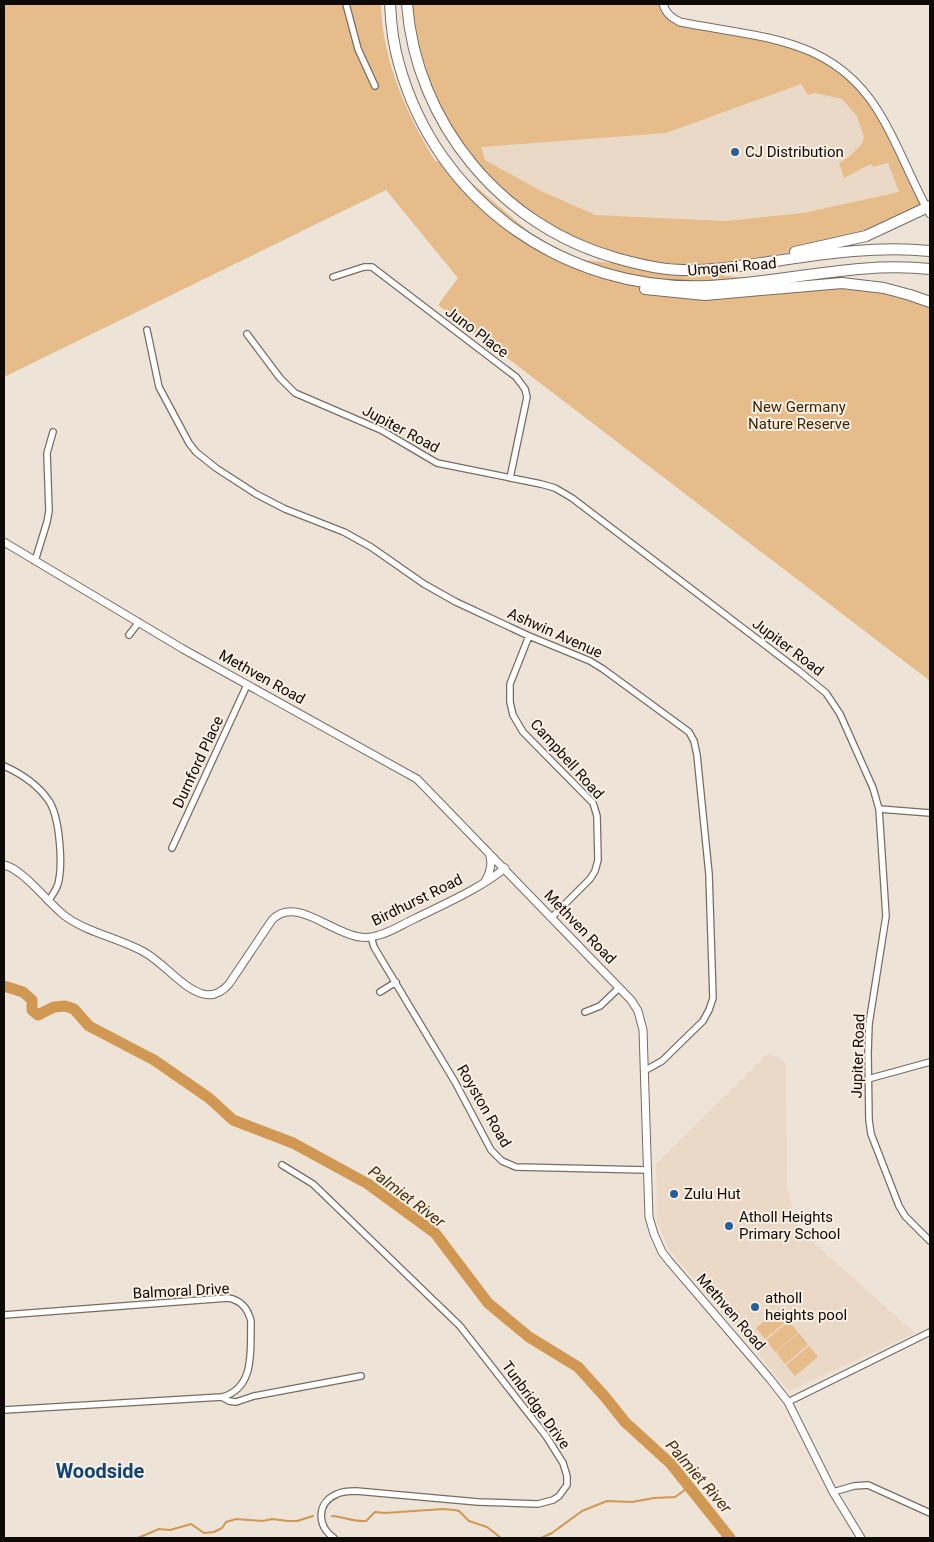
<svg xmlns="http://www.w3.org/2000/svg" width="934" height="1542" viewBox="0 0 934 1542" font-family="Roboto,sans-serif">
  <rect width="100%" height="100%" fill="#eee3d7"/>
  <!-- built -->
  <path fill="#ead9c7" d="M801 84 815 93 842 99 857 116 864 137 862 144 850 156 840 163 844 178 872 164 874 167 889 163 899 192 803 213 726 221 596 215 543 192 485 160 481 146 666 133Z
    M768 1053 786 1062 787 1185 795 1221 805 1235 915 1333 789 1391 669 1250 657 1221 656 1164Z"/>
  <!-- green -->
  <path fill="#e6bc8a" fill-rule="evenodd" d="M4 4H381C382 59 407 116 436 162L444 159 558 257 809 285 884 288 930 308V681L438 305 458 278 386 190 4 377Z
    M409 4H662L673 20 781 42 838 68 872 104 925 206 843 241 736 263 682 269 600 253 519 209 463 151 420 66ZM801 84 808 95 815 93 842 99 857 116 864 137 862 144 850 156 839 163 844 178 871 164 873 167 888 163 899 192 803 213 726 221 596 215 543 192 485 160 481 147 666 133Z
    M779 1309 788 1320 765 1339 756 1328Z
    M789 1321 798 1333 775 1352 766 1340Z
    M799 1333 808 1345 785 1364 776 1352Z
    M809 1346 818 1357 795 1376 786 1365Z"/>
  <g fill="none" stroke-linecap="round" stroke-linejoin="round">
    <!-- stream -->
    <path stroke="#d09852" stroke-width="2" d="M332 1516C344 1517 354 1522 366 1521L375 1512 385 1513 443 1509 454 1510 459 1511 469 1521 487 1527 501 1538
      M138 1538 159 1529 170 1530 191 1524 204 1533 214 1532 222 1528 226 1522 236 1519 263 1521 272 1519 288 1521H297L313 1516
      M541 1538 552 1533 582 1511 607 1501 632 1502 654 1498 675 1497 689 1487"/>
    <!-- river -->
    <path stroke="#d09852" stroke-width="11" d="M4 986 23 992 32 1000V1010L38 1015 54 1007 65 1006 74 1009 89 1026 154 1060 209 1098 233 1120 293 1143 368 1184 435 1233 488 1303 529 1337 578 1367 606 1398 625 1422 671 1464 730 1538"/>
    <defs>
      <path id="minor" d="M346 4 358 49 375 86
        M333 277 364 267H372L516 377 525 389 527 397 510 478
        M147 330 159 387 189 443 196 452 216 468 256 494 285 509 344 532 371 547 424 584 456 602 529 636 590 661 603 669 689 732 694 741 697 755 709 874 713 998 709 1010 703 1021 662 1061 644 1071
        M247 334 280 378 295 393 381 430 437 463 541 484 555 488 572 498 799 671 826 693 840 714 873 788 879 809 886 916 869 1024 868 1053 869 1120 871 1134 899 1206 905 1216 930 1241
        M35 561 47 522 49 511 47 453 53 432
        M129 635 139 622
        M529 636 510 684V702L513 715 523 732 593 803 597 816 598 860 595 871 590 879 552 917
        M4 766C22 774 38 785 49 801 60 818 63 865 58 884 56 890 52 896 48 901
        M879 809 930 813
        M172 848 247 685
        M371 937 374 947 455 1082 491 1150 502 1161 516 1167 647 1170
        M380 992 396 982
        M585 1012 600 1006 619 988
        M868 1079 930 1062
        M282 1165 313 1184 460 1326 546 1436 563 1463 567 1476V1485L559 1496 553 1500 538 1504 478 1502 356 1491C350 1491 343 1491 337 1494 316 1503 317 1526 334 1538
        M4 1315 228 1298C241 1300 248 1309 251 1321 250 1349 256 1388 222 1397L4 1410
        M222 1397 229 1401 236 1402 254 1396 361 1376
        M788 1402 930 1332
        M833 1492 854 1486 868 1485 930 1513"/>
      <path id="tertiary" d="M663 4C666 14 672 18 680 22 765 39 838 36 884 121 901 151 913 184 930 214
        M4 542 183 649 417 779 631 1000 638 1011 643 1030 649 1217 654 1234 662 1252 669 1261 770 1379 788 1402 833 1492 861 1538
        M4 865C23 869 48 903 65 916 88 933 119 938 144 952 164 963 182 988 203 994 214 997 222 992 229 984L272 920C295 895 332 934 360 937 366 938 373 937 379 935 391 932 403 924 414 919 444 904 478 890 505 868
        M484 883C490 873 493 864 489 853"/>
      <path id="motorway" d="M390 4C391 24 393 44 399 64 437 202 565 292 708 286 783 283 855 261 930 269
        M407 4C416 123 501 226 616 258 637 264 660 270 683 270 714 271 746 265 776 261 828 253 878 246 930 251
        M795 252 866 236 930 206
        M645 289 705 295 842 283 884 288 910 295 930 302"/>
    </defs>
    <!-- minor casing -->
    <use href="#minor" stroke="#766d62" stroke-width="8"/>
    <!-- tertiary casing -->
    <use href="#tertiary" stroke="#766d62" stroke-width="9"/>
    <!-- motorway casing -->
    <use href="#motorway" stroke="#766d62" stroke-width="12"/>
    <!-- minor -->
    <use href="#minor" stroke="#fff" stroke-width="5.5"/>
    <!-- tertiary -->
    <use href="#tertiary" stroke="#fff" stroke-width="7"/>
    <!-- motorway -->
    <use href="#motorway" stroke="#fff" stroke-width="10"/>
  </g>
  <!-- markers -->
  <g fill="#265f96" stroke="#fcf0e4" stroke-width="2">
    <circle cx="735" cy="152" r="5"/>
    <circle cx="674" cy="1194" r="5"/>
    <circle cx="729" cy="1226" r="5"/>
    <circle cx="755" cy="1307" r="5"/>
  </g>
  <g text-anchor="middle" stroke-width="4" stroke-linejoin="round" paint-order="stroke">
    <!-- poi labels -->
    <g font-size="15" fill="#0e0b07" stroke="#fcf0e4" text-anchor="start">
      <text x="745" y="157">CJ Distribution</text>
      <text x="684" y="1199">Zulu Hut</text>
      <text x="739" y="1222">Atholl Heights<tspan x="739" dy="17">Primary School</tspan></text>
      <text x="765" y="1303">atholl<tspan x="765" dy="17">heights pool</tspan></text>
    </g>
    <!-- street labels -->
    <g font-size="15" fill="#0e0b07" stroke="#fcf0e4">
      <text transform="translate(732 267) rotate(-5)" y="5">Umgeni Road</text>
      <text transform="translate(477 332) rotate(37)" y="5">Juno Place</text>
      <text transform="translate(401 429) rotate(28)" y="5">Jupiter Road</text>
      <text transform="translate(555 633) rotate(24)" y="5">Ashwin Avenue</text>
      <text transform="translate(788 647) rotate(37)" y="5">Jupiter Road</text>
      <text transform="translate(262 677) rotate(29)" y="5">Methven Road</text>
      <text transform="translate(567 759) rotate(48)" y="5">Campbell Road</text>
      <text transform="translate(198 762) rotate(-65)" y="5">Durnford Place</text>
      <text transform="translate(417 900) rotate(-26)" y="5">Birdhurst Road</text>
      <text transform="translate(580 927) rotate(46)" y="5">Methven Road</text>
      <text transform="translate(858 1056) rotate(-88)" y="5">Jupiter Road</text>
      <text transform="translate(484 1106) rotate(60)" y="5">Royston Road</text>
      <text transform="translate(181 1291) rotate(-3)" y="5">Balmoral Drive</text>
      <text transform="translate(731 1312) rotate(49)" y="5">Methven Road</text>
      <text transform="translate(536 1405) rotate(54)" y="5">Tunbridge Drive</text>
    </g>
    <!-- park labels -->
    <g font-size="15" fill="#3c2505" stroke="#fcf0e4">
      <text x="799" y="412">New Germany<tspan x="799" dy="17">Nature Reserve</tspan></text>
    </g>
    <!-- water labels -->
    <g font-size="16" font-style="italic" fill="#473011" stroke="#fcf0e4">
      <text transform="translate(407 1196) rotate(37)" y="6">Palmiet River</text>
      <text transform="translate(699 1476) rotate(49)" y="6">Palmiet River</text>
    </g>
    <!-- district labels -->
    <g font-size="20" font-weight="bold" fill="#0e4576" stroke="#fcf0e4">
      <text x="100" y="1478">Woodside</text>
    </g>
  </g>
  <!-- border -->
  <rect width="934" height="1542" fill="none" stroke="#0e0b07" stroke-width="10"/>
</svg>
